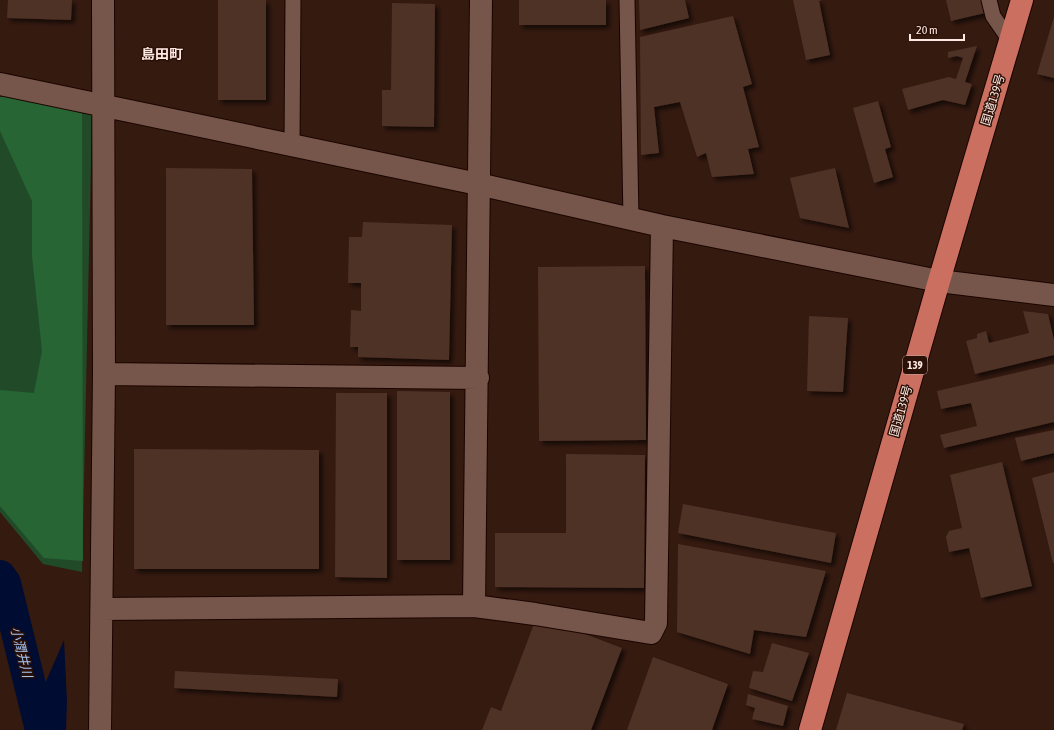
<svg xmlns="http://www.w3.org/2000/svg" width="1054" height="730" viewBox="0 0 1054 730" font-family="'Asap Condensed','Noto Sans JP',sans-serif">
  <defs>
    <filter id="shadow"><feDropShadow dx="3.5" dy="3.5" stdDeviation="2" flood-color="#0009"/></filter>
  </defs>
  <rect width="100%" height="100%" fill="#351a10"/>
  <!-- green -->
  <path fill="#214b28" d="M0 99 92 115 82 572 43 564 0 512Z"/>
  <!-- forest -->
  <path fill="#286534" d="M6 95 82 113 83 561 44 558 0 506V390L34 393 42 351 32 256V201L0 131V97Z"/>
  <!-- water -->
  <path fill="#000c31" d="M64 640 67 702 66 730H25Z"/>
  <g fill="none" stroke-linecap="round" stroke-linejoin="round">
    <!-- river -->
    <path stroke="#000c31" stroke-width="32" d="M0 576 5 583 41 730"/>
  </g>
  <!-- building -->
  <path fill="#4f3127" filter="url(#shadow)" d="M8 0H72L71 20 7 18Z
    M218 0H266V100H218Z
    M519 0H606V25H519Z
    M639 0H685L689 18 640 30Z
    M793 0H822L819 1 830 55 806 60Z
    M946 0H982L985 13 951 21Z
    M392 3 435 4 434 127 382 126V90H391Z
    M733 16 752 84 743 87 759 147 748 149 754 174 712 177 706 153 697 157 680 102 654 107 659 153 641 155 640 37Z
    M1054 17V78L1037 74Z
    M977 46 965 82 972 84 965 105 943 100 908 110 902 89 949 77 956 79 963 58 957 56 948 58V52Z
    M878 101 891 147 885 149 893 177 874 183 853 108Z
    M166 168 252 169 254 325H166Z
    M835 168 849 228 800 218 790 178Z
    M363 222 452 225 449 360 358 357V347H350L351 310 361 311V283H348L349 237H362Z
    M645 266 646 440 539 441 538 267Z
    M1023 311 1048 314 1054 340V355L975 374 966 341 977 338V334L986 331 989 343 1029 333Z
    M809 316 848 318 843 392 807 391Z
    M1054 364V422L944 448 940 435 977 426 971 403 941 409 937 391Z
    M397 391 450 392V560H397Z
    M336 393H387V578L335 577Z
    M1054 430V453L1021 461 1015 438Z
    M134 449 319 450V569H134Z
    M566 454 645 455 644 588 495 587V533H566Z
    M1002 462 1032 586 981 598 969 548 949 552 946 537 949 531 962 528 950 475Z
    M1054 472V563H1053L1032 478Z
    M683 504 836 533 831 563 678 533Z
    M678 544 826 571 806 637 754 630 750 654 677 632Z
    M537 616 622 648 591 730H482L491 707 501 711Z
    M772 643 809 653 792 701 749 688 753 671 763 672Z
    M653 657 728 684 712 730H627Z
    M175 671 338 679 337 697 174 688Z
    M847 693 964 724 962 730H836Z
    M748 694 788 706 783 726 752 719 755 708 746 705Z"/>
  <g fill="none" stroke-linecap="round" stroke-linejoin="round">
    <defs>
      <path id="street" d="M627 0 631 219
        M989 0 993 16 1011 42
        M292 145 293 0"/>
      <path id="secondary" d="M0 84 478 184 662 226 939 281 1054 295
        M104 374 478 378
        M474 606C478 404 477 202 481 0
        M102 609 474 606 535 614 651 633 656 623 662 226
        M100 730 104 374 103 0"/>
      <path id="highway" d="M810 730 939 281 1022 0"/>
    </defs>
    <!-- street casing -->
    <use href="#street" stroke="#1b0400" stroke-width="17"/>
    <!-- secondary casing -->
    <use href="#secondary" stroke="#1b0400" stroke-width="24"/>
    <!-- highway casing -->
    <use href="#highway" stroke="#1b0400" stroke-width="24"/>
    <!-- street -->
    <use href="#street" stroke="#76564a" stroke-width="15"/>
    <!-- secondary -->
    <use href="#secondary" stroke="#76564a" stroke-width="22"/>
    <!-- highway -->
    <use href="#highway" stroke="#cb7060" stroke-width="22"/>
  </g>
  <g text-anchor="middle" stroke-width="3" stroke-linejoin="round" paint-order="stroke">
    <!-- shield labels -->
    <rect fill="#2b1007" stroke="#bfa9a1" stroke-width="1" x="903" y="356" width="24" height="18" rx="3"/>
    <g font-size="11" font-weight="bold" fill="#feeae3">
      <text x="915" y="369">139</text>
    </g>
    <!-- street labels -->
    <g font-size="12" fill="#feeae3" stroke="#2b1007">
      <text transform="translate(993 100) rotate(-73)" y="4">国道139号</text>
      <text transform="translate(901 411) rotate(-74)" y="4">国道139号</text>
    </g>
    <!-- water labels -->
    <g font-size="13" font-style="italic" fill="#a3c5f6" stroke="#2b1007">
      <text transform="translate(22 652) rotate(76)" y="5">小潤井川</text>
    </g>
    <!-- quarter labels -->
    <g font-size="14" font-weight="bold" fill="#feeae3" stroke="#2b1007">
      <text x="162" y="59">島田町</text>
    </g>
  </g>
  <!-- scale -->
  <path d="M910 34v6h54v-6" fill="none" stroke="#feeae3" stroke-width="2"/>
  <text x="916" y="34" font-size="12" fill="#feeae3" stroke="#2b1007" stroke-width="3" paint-order="stroke">20 m</text>
</svg>
